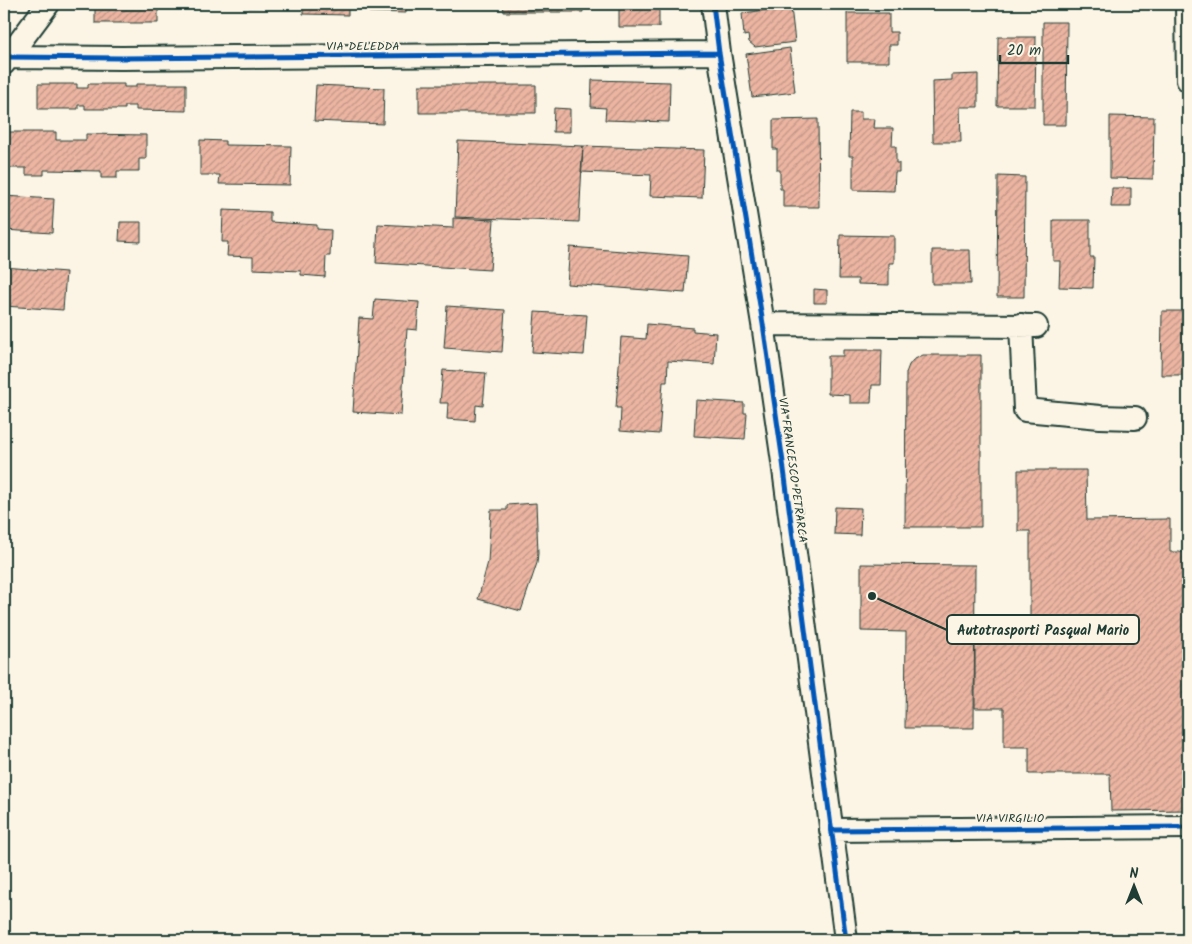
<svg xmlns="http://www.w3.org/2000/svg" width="1192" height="944" viewBox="0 0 1192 944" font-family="Kalam,sans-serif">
  <defs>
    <pattern id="building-hatch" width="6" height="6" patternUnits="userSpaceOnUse" patternTransform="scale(1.25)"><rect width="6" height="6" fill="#ecb5a2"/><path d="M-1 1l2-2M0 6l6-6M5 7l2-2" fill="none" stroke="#bf9485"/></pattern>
  </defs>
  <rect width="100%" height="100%" fill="#fcf5e5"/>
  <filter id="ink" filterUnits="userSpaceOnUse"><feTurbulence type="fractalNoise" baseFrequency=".02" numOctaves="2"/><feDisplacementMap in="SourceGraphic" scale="10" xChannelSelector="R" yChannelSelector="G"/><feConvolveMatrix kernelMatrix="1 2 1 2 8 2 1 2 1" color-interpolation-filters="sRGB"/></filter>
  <g filter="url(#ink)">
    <!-- building -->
    <path fill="url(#building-hatch)" stroke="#1f3d34" d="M95 4H158V23H95Z
      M249 4H289L290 6 249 7Z
      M303 4H348V15L303 14Z
      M369 4H406V13L369 12Z
      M503 4H582L583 12H504Z
      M619 4H659V27H619Z
      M791 7 795 42 755 47 749 42 748 35 744 36 742 13Z
      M847 13H889V32H897V45H889V62H847Z
      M1043 22H1067L1066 125H1043Z
      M998 37H1036L1035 106H997Z
      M790 48 795 92 752 97 746 54Z
      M978 74V107H960L961 142H933L932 81 952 80V75Z
      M592 80 670 82 669 122 605 120 606 108 591 107Z
      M38 84H77V88H88V84H124V87H136V84H186V111L136 110V106H125V109H85V105H78V109H38Z
      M316 85 384 88 383 124 314 121Z
      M419 85H536V113H419Z
      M554 108 570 109V132H553Z
      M850 112H861V119H875L874 128H893L892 146H896V163H899V172H895L894 191 853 190V156H849Z
      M1110 116 1154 117 1153 179 1110 178Z
      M818 119 819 207H783V189H780V170H777V149H773V120Z
      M4 132H56V140H86V134L146 135V159H139V171H117V178H101V171L44 170V175H26V168H4Z
      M200 140 225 141V145L291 146 290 185 219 184 220 175H200Z
      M458 141 583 146 579 222 455 217Z
      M583 146 704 150 702 198 650 196 651 175 581 172Z
      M998 176 1025 177 1024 297H997Z
      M1112 188H1131V207H1111Z
      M4 196 54 199 52 233 4 230Z
      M223 210 270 212V222L317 225V229L331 230 330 256H326L325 277 301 275V271L253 269V257L227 256 228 242H222Z
      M453 218 494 220 490 270 376 263 378 224 453 228Z
      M1053 220H1090V257H1094L1093 288 1059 287 1060 261H1053Z
      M120 222H141V242L119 241Z
      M840 235 894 236V263H889V285L858 284V279H839Z
      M570 247 688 256 685 293 567 284Z
      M932 250H970L971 284H932Z
      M4 267 66 272 63 310 4 306Z
      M814 289 827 290V303H814Z
      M375 299 419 302 417 330 407 329 401 415 353 412 359 318 373 319Z
      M447 306 505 310 502 352 444 348Z
      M1162 311H1188V375H1161Z
      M535 312 587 315 584 355 532 352Z
      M647 324 693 328V331L716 333 714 364 668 361 667 382H663L659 434 620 431 621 408H616L621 337 646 339Z
      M843 350H882L881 385H872L871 403H850V395L828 394V356H843Z
      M923 355H981V527H905L906 373 909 365 913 360Z
      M443 370 486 373 483 406 476 405 475 421 447 419 448 403H440Z
      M696 400 744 403V413H747L745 439 694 436Z
      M1018 470H1086L1087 520 1170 519V552H1188V690H1184V768H1188V810L1111 811 1110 774H1029V747H1004V708H975V619H1030V531H1018Z
      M536 503 538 553 537 563 521 611 478 599 488 562 491 510H507V505Z
      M835 507 861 508 860 535 834 534Z
      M861 564 975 565 974 728H905L906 632 861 631Z"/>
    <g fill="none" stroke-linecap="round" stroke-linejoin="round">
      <defs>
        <path id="minor" d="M713 4 719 53 763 324 783 462 846 940
          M1187 4 1188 80
          M8 57 122 58 719 53
          M4 63 48 4
          M763 324 1036 326
          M1021 325 1025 410 1100 417 1135 418
          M831 830 1188 827"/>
      </defs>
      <!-- minor casing -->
      <use href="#minor" stroke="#1f3d34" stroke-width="26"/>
      <!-- minor -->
      <use href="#minor" stroke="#fcf5e5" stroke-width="22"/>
      <defs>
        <path id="cycleway" d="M713 4 719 53 763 324 783 462 846 940
          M8 57 122 58 719 53
          M831 830 1188 827"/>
      </defs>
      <!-- cycleway casing -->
      <use href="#cycleway" stroke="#fcf5e5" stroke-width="8"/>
      <!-- cycleway -->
      <use href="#cycleway" stroke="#0057b8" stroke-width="5"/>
    </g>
  </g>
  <g text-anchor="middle" stroke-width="4" stroke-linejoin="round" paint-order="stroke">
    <!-- street labels -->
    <g font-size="12" fill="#1f3d34" stroke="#fcf5e5">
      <text x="363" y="50">VIA DELEDDA</text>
      <text transform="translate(793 470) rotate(82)" y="4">VIA FRANCESCO PETRARCA</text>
      <text x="1010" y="822">VIA VIRGILIO</text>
    </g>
  </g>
  <!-- callouts -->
  <path fill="none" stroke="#1f3d34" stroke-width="2" d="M872 596L947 630"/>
  <circle fill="#1f3d34" stroke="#fcf5e5" stroke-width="2" cx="872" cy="596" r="5"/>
  <rect fill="#fcf5e5" stroke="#1f3d34" stroke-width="2" x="947" y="615" width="192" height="29" rx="5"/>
  <g font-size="14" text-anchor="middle" font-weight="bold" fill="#1f3d34">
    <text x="1043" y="635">Autotrasporti Pasqual Mario</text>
  </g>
  <!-- margin -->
  <rect width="1192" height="944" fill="none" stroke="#fcf5e5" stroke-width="20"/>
  <rect x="10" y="10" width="1172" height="924" fill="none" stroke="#1f3d34" stroke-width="2" filter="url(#ink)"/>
  <!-- north arrow -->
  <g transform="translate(1134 886)" stroke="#fcf5e5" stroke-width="4" paint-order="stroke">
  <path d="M0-4L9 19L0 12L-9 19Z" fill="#1f3d34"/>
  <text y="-8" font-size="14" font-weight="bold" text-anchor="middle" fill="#1f3d34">N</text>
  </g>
  <!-- scale -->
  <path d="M1000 55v8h68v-8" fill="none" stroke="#1f3d34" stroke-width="2.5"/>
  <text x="1007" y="55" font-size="15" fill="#1f3d34" stroke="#fcf5e5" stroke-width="4" paint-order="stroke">20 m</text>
</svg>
